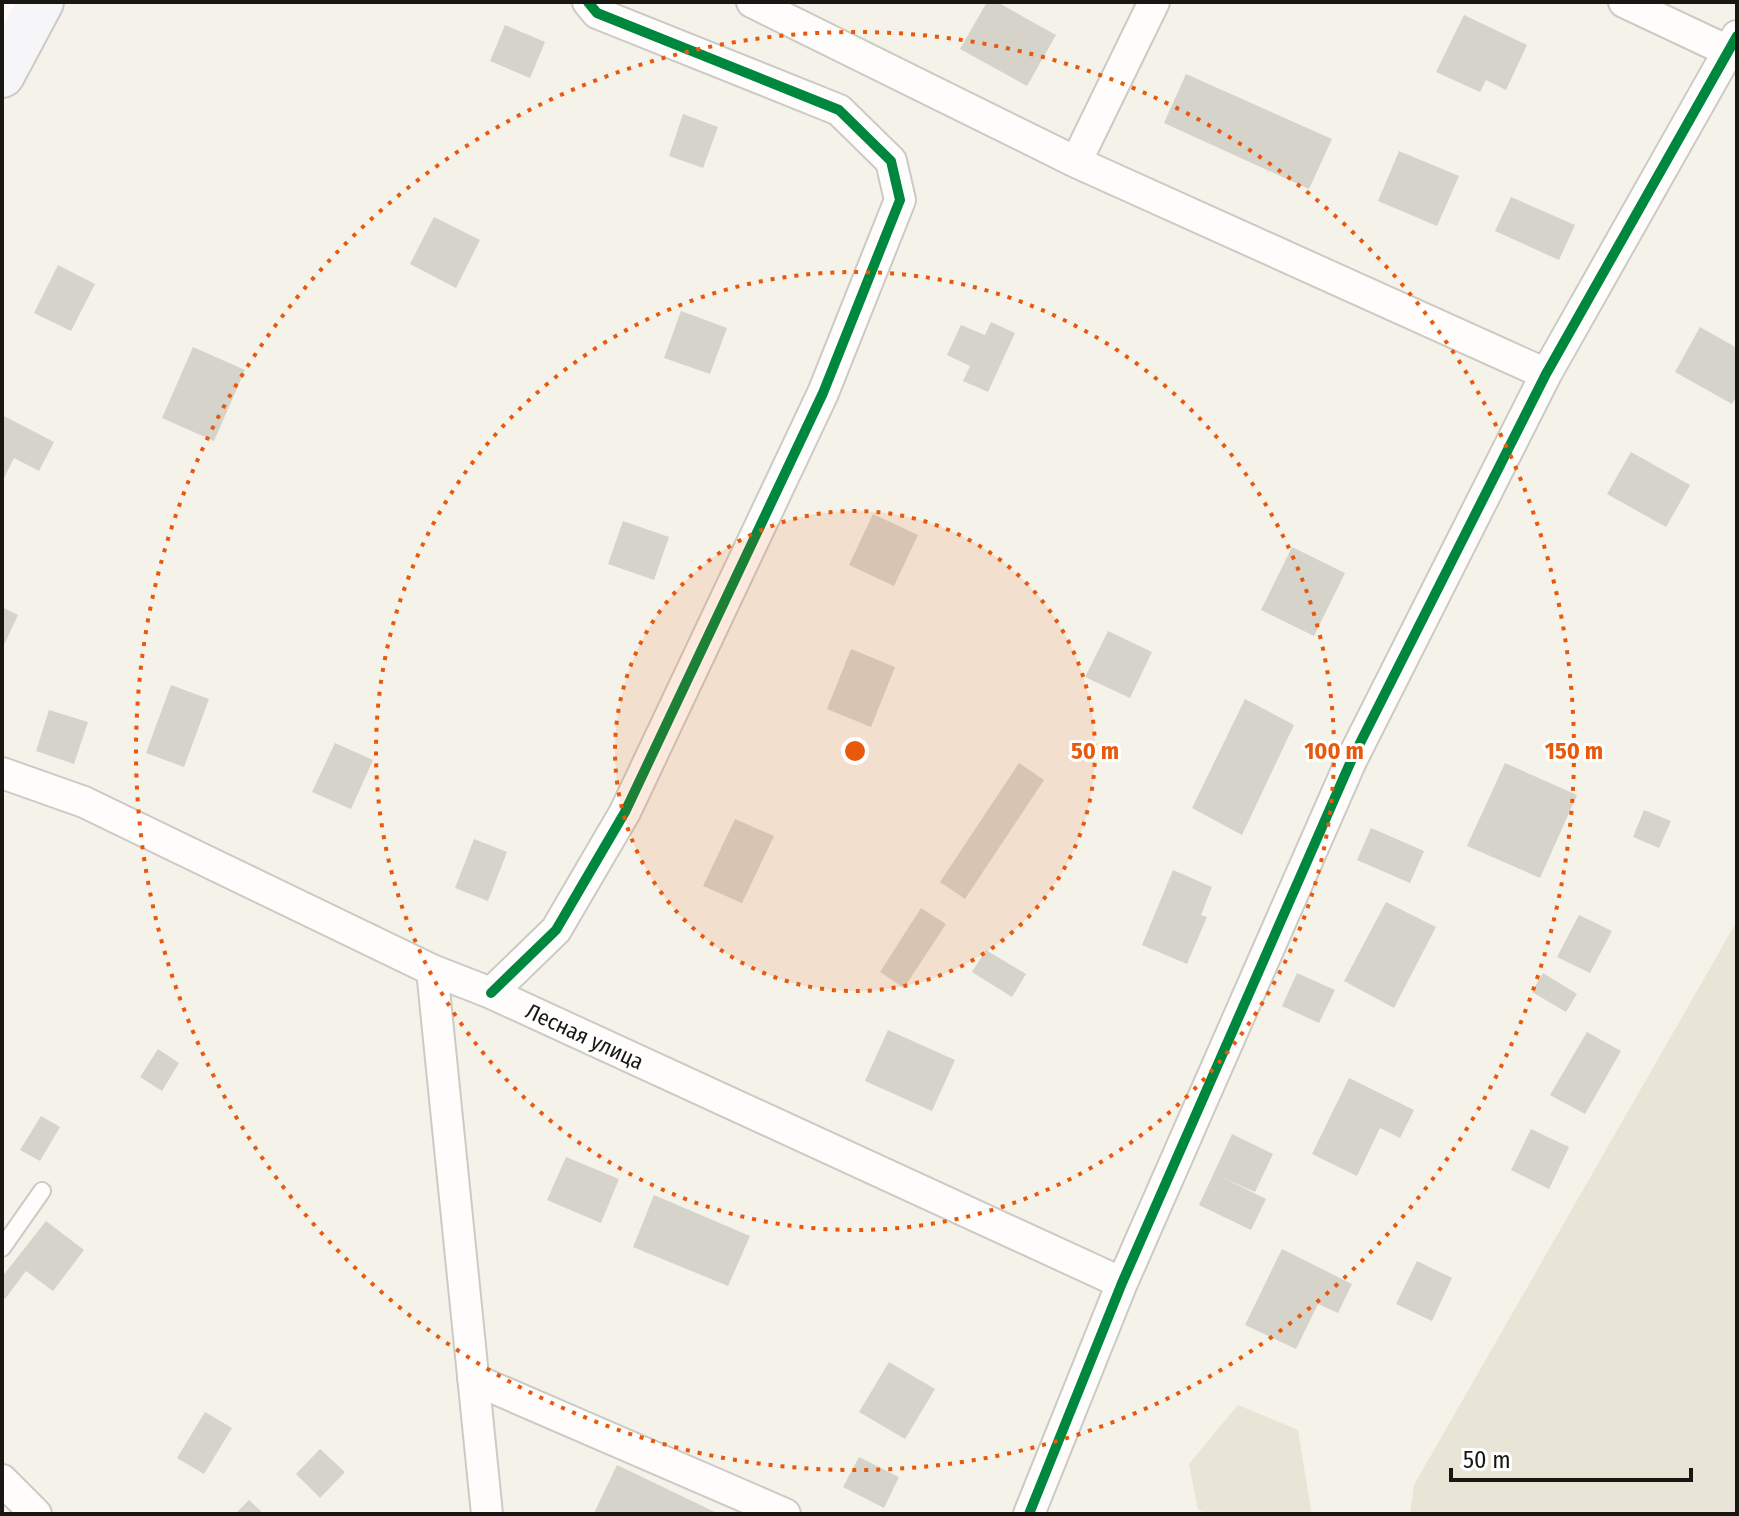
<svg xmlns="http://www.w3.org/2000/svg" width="1739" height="1516" viewBox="0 0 1739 1516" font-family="'Fira Sans Condensed',sans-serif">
  <rect width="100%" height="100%" fill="#f5f2ea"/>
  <!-- green -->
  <path fill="#e8e4d6" d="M1737 921V1514H1410L1414 1485Z
    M1238 1405 1298 1430 1311 1510 1310 1514H1208L1198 1510 1189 1464Z"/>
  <!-- building -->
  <path fill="#d6d3ca" d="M987 2H997L1056 35 1027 86 960 49Z
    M1464 15 1527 45 1506 90 1486 80 1480 92 1436 72Z
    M505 25 545 42 530 78 490 61Z
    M1186 74 1332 139 1309 189 1164 123Z
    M683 114 718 127 703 168 669 156Z
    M1399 151 1459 176 1437 226 1378 201Z
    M1511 197 1575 225 1559 260 1495 231Z
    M434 217 480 240 456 288 410 264Z
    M58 265 95 284 71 331 34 313Z
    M681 311 727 328 710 374 664 358Z
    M991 322 1015 333 988 392 963 381 970 366 947 355 961 325 985 335Z
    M1700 327 1737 348V395L1732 404 1675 372Z
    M193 347 245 370 214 441 162 418Z
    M2 415 54 442 39 471 14 458 2 482Z
    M1631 452 1690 485 1666 527 1607 494Z
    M873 514 918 535 894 586 849 565Z
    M623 521 669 537 654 580 608 564Z
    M1292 547 1345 573 1314 636 1261 610Z
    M2 607 18 615 2 649Z
    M1108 631 1152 652 1130 698 1085 677Z
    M851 649 895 667 871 727 827 709Z
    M171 685 209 699 184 767 146 753Z
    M1245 699 1294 725 1242 835 1192 808Z
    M49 710 88 722 74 764 36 751Z
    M335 743 373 760 351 809 312 792Z
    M1019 763 1044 780 965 899 940 882Z
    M1505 763 1577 795 1540 878 1467 846Z
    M1644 810 1671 821 1659 848 1633 837Z
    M735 819 774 836 742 903 703 886Z
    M1371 828 1424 851 1410 883 1357 860Z
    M474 839 507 852 488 901 455 888Z
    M1173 870 1212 887 1201 915 1207 917 1187 964 1142 945Z
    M1386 902 1436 927 1394 1008 1344 981Z
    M921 908 946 924 904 988 880 972Z
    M1579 915 1612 931 1590 973 1557 957Z
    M986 950 1026 974 1012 997 972 972Z
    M1297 973 1335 990 1319 1023 1282 1006Z
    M1543 973 1577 994 1566 1012 1532 992Z
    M888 1030 955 1060 932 1111 865 1081Z
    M1587 1032 1621 1051 1585 1114 1550 1095Z
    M158 1049 179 1063 162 1091 140 1077Z
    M1349 1078 1414 1110 1400 1138 1380 1128 1357 1176 1312 1154Z
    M41 1116 60 1127 40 1161 20 1150Z
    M1531 1129 1569 1147 1549 1189 1511 1170Z
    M1232 1134 1273 1154 1255 1192 1221 1177 1266 1199 1251 1230 1199 1205Z
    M566 1157 619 1179 601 1223 547 1200Z
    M654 1195 750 1236 728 1286 633 1247Z
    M46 1221 84 1250 53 1291 26 1271 5 1299 2 1296V1277Z
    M1282 1249 1352 1284 1338 1313 1318 1304 1296 1349 1245 1325Z
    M1417 1261 1452 1278 1432 1321 1396 1304Z
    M889 1362 935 1389 905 1439 859 1412Z
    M205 1412 232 1428 204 1474 177 1458Z
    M320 1449 345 1472 320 1498 296 1474Z
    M859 1457 899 1477 884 1508 843 1487Z
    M617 1465 719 1514 594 1513Z
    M249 1500 264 1514H235Z"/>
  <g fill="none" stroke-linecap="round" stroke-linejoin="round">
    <defs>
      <path id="lane" d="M2 1248 42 1191"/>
      <path id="street" d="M752 2 1076 162 1546 374
        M1624 2 1728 51
        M2 11 29 26
        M1076 162 1154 2
        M2 773 84 802 432 970 491 993 1122 1283
        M432 970 487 1514
        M491 993 556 930 625 812 823 393 900 200 891 161 839 110 597 13 588 2
        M473 1379 785 1514
        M2 1480 36 1514
        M1029 1514 1122 1283 1351 761 1546 374 1737 36"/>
      <path id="secondary" d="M2 75 41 2"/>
    </defs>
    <!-- lane casing -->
    <use href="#lane" stroke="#cccac4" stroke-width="20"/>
    <!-- street casing -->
    <use href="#street" stroke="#cccac4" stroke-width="34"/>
    <!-- secondary casing -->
    <use href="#secondary" stroke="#cccac4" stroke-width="48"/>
    <!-- lane -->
    <use href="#lane" stroke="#fefdfc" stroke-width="16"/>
    <!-- street -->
    <use href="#street" stroke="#fefdfc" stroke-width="30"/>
    <!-- secondary -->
    <use href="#secondary" stroke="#f6f6f8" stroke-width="44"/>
    <defs>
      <path id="cycleway" d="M491 993 556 930 625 812 823 393 900 200 891 161 839 110 597 13 588 2
        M1029 1514 1122 1283 1351 761 1546 374 1737 36"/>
    </defs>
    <!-- cycleway casing -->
    <use href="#cycleway" stroke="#fff" stroke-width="15"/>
    <!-- cycleway -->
    <use href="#cycleway" stroke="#00873e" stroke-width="10"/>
  </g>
  <!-- distance rings -->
  <circle cx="855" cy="751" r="240" fill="#e8590c" fill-opacity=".12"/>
  <g fill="none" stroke="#e8590c" stroke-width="4" stroke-dasharray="4 8">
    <circle cx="855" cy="751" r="240"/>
    <circle cx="855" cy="751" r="479"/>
    <circle cx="855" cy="751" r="719"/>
  </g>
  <g text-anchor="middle" stroke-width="6" stroke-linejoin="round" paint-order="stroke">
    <!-- street labels -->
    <g font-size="22" fill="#181712" stroke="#fff">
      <text transform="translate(585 1036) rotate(25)" y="8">Лесная улица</text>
    </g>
  </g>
  <circle cx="855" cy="751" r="12" fill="#e8590c" stroke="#fff" stroke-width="4"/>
  <g font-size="24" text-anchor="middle" font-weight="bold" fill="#e8590c" stroke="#fff" stroke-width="6" stroke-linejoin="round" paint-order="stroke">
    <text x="1095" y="759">50 m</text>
    <text x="1334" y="759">100 m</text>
    <text x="1574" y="759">150 m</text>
  </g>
  <!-- border -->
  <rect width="1739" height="1516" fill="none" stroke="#181712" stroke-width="8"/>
  <!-- scale -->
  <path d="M1451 1468v12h240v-12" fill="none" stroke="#181712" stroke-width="4"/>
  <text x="1463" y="1468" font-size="24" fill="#181712" stroke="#ffffff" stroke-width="6" paint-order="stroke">50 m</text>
</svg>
